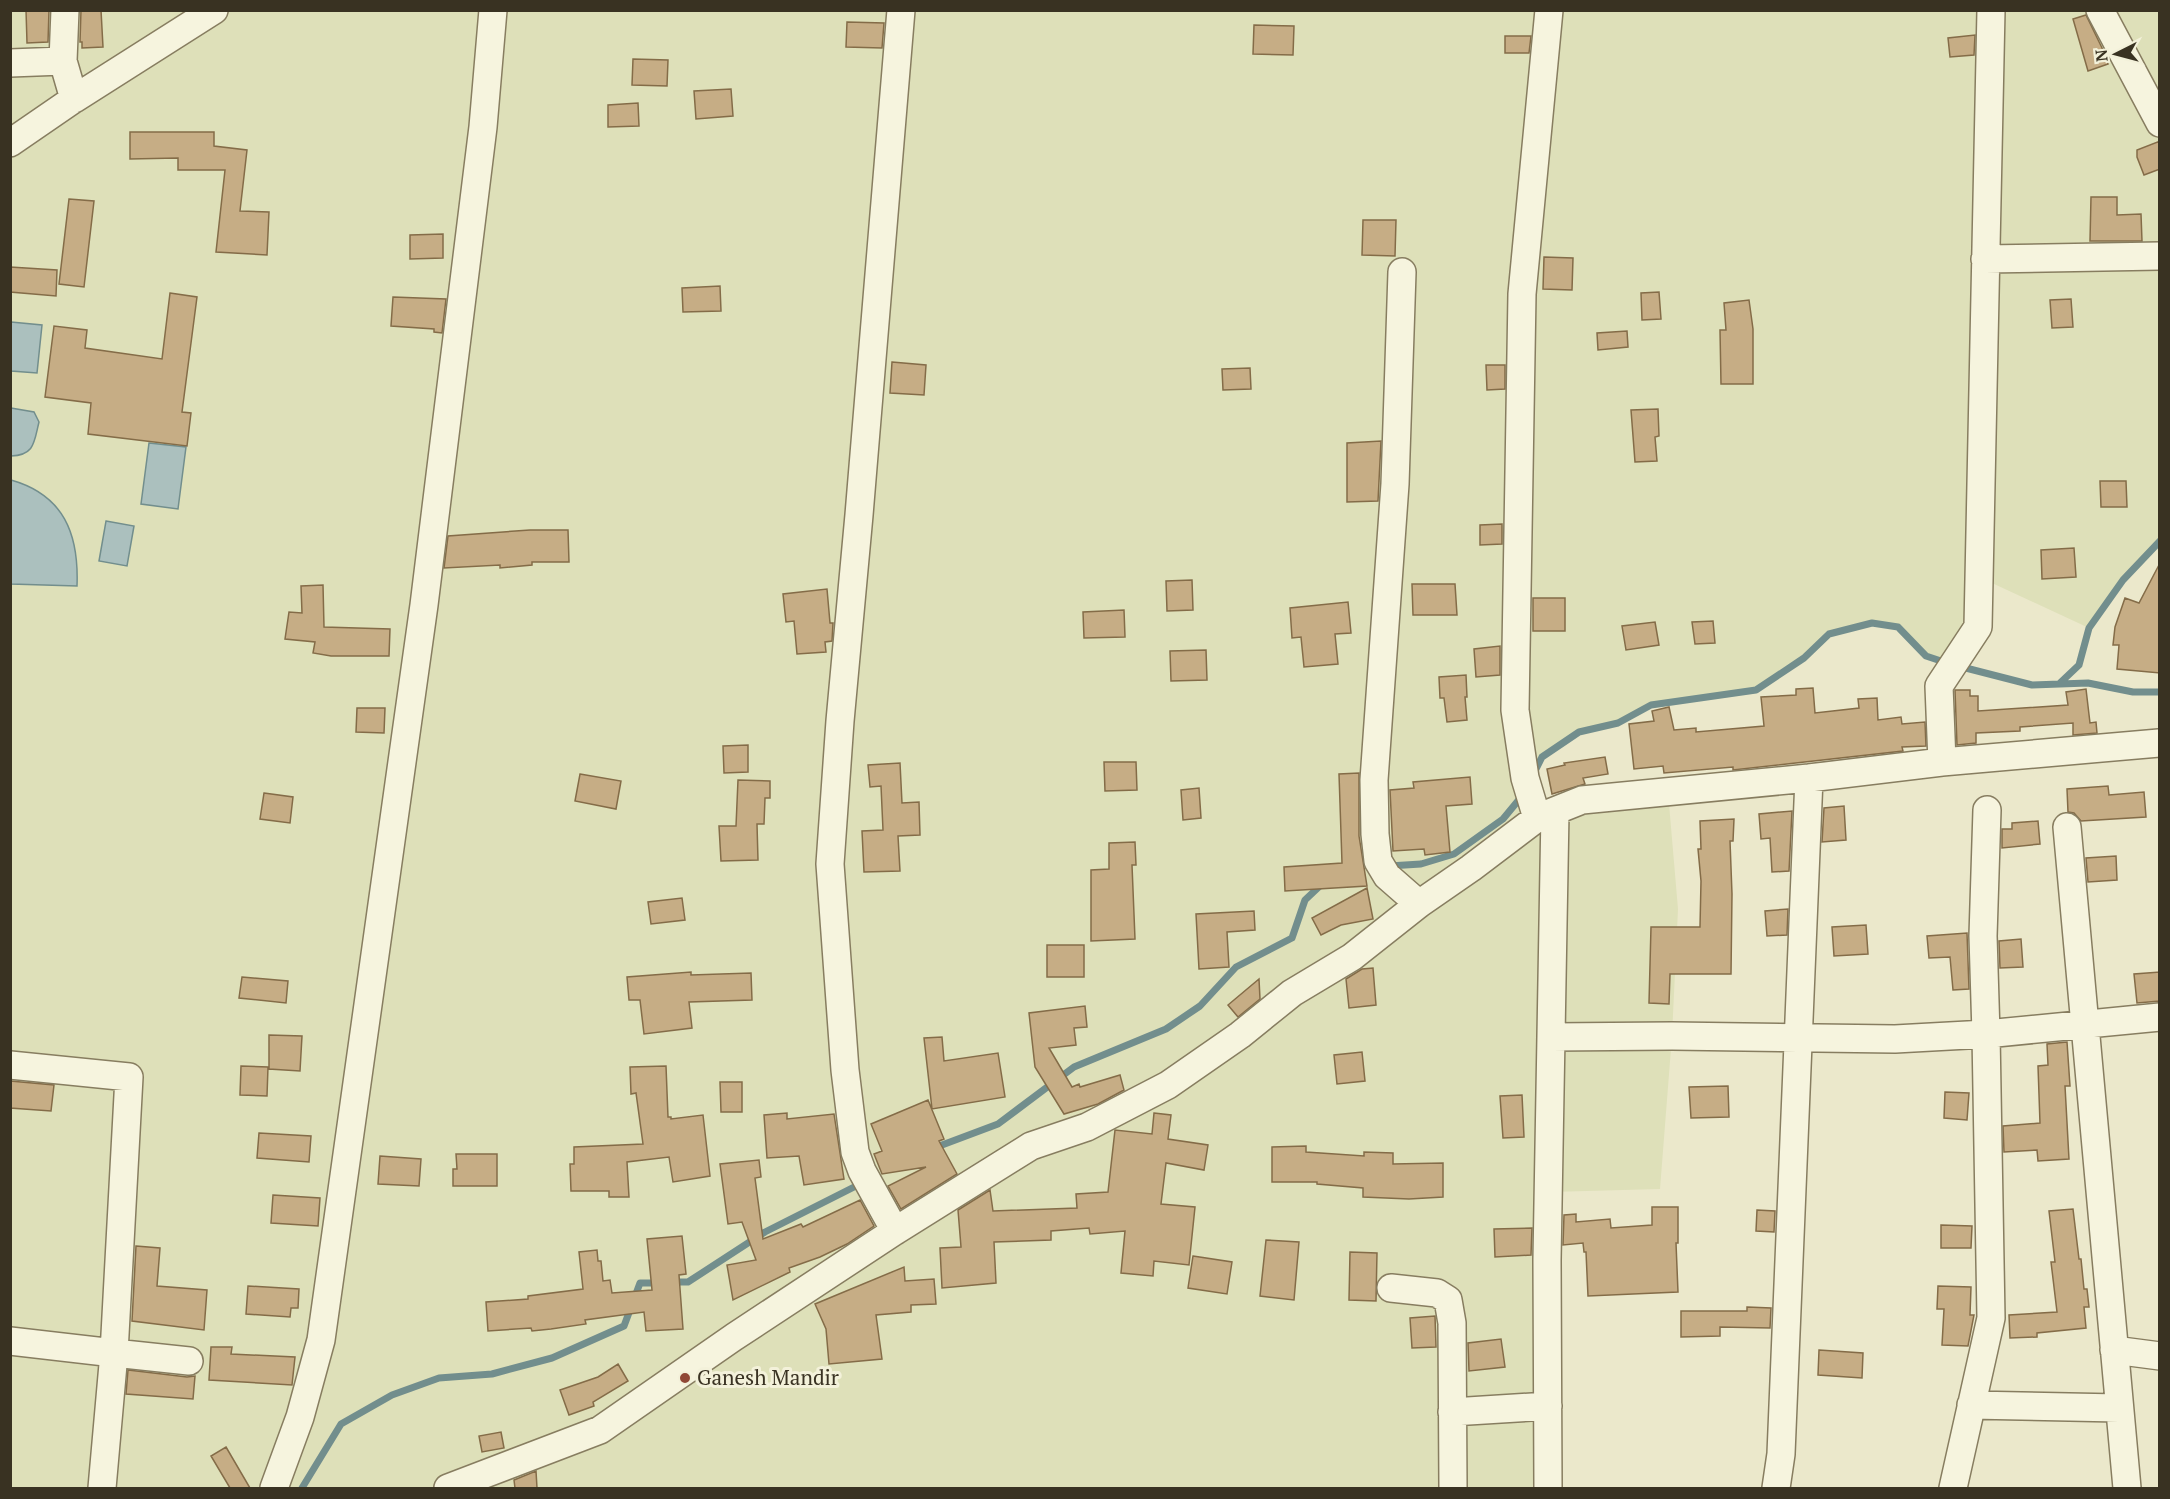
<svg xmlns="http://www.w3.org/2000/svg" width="2170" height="1499" viewBox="0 0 2170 1499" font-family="'PT Serif',serif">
  <rect width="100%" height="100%" fill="#ebe8cb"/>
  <!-- farmland -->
  <path fill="#dee0b9" d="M10 11H2159V541L2123 580 2089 628 1979 577 1954 665 1926 656 1898 627 1872 623 1829 634 1804 658 1756 690 1651 705 1618 723 1579 732 1542 757 1520 802 1668 792 1678 909 1672 1036 1660 1189 1550 1192 1538 1188 1563 1488H11Z"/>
  <!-- water -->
  <path fill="#abc0be" stroke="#728e8d" stroke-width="1.5" d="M11 322 42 325 37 373 11 371Z
    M11 408 34 412 39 422C34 442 35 455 11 456Z
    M149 443 186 447 178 509 141 504Z
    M11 480C64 495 79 534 77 586L11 584Z
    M106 521 134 526 127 566 99 561Z"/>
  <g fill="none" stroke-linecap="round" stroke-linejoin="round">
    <!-- stream -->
    <path stroke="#728e8d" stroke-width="7" d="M1958 666 2032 685 2088 683 2133 692H2160
      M2060 683 2079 665 2089 628 2123 580 2160 541
      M1534 773 1542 757 1579 732 1618 723 1651 705 1756 690 1804 658 1829 634 1872 623 1898 627 1926 656 1947 663
      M1389 866 1421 864 1454 854 1503 819 1522 796
      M934 1148 998 1124 1074 1067 1166 1029 1200 1006 1236 967 1292 938 1305 900 1323 883
      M672 1282H688L765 1232 862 1183
      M302 1488 341 1424 392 1395 439 1378 492 1374 552 1358 624 1326 640 1283H658"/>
  </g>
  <!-- building -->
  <path fill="#c6ad85" stroke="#846c48" stroke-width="1.5" d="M26 10H49L48 42 27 43Z
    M81 10H101L103 47 82 48V42H80Z
    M2086 15 2103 50 2108 64 2088 71 2073 19Z
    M847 22 884 23 882 48 846 47Z
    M1254 25 1294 26 1293 55 1253 54Z
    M1975 35 1974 55 1950 57 1948 38Z
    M1505 36H1531L1529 53H1505Z
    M633 59 668 60 667 86 632 85Z
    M731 89 733 116 696 119 694 91Z
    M638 103 639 126 608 127V105Z
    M130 132H214V146L247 150 240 211 269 212 267 255 216 252 225 170H178V158L130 159Z
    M2160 141V169L2144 175 2137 157V150Z
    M2091 197H2117V215L2141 214 2142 241H2090Z
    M69 199 94 201 84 287 59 284Z
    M1363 220H1396L1395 256 1362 255Z
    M443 234V258L410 259V235Z
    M1544 257 1573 258 1572 290 1543 289Z
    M10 267 57 270 56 296 10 292Z
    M720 286 721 311 683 312 682 288Z
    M1659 292 1661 319 1642 320 1641 293Z
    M170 293 197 297 182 412 191 413 187 446 88 434 91 403 45 397 54 326 87 330 85 348 162 359Z
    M393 297 446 299 442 333 434 332V329L391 326Z
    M2071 299 2073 327 2052 328 2050 300Z
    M1749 300 1753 329V384H1721L1720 330H1726L1724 303Z
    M1627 331 1628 347 1598 350 1597 333Z
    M892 362 926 365 924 395 890 393Z
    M1486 365H1505V389L1487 390Z
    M1250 368 1251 389 1223 390 1222 369Z
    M1658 409 1659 436 1655 437 1657 461 1635 462 1631 410Z
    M1381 441 1378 501 1347 502V443Z
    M2100 481H2126L2127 507H2101Z
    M1502 524V544L1480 545V525Z
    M530 530H568L569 562H532V565L500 568V565L444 568 448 536Z
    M2074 548 2076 577 2042 579 2041 550Z
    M2160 563V673L2117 669 2119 645H2113L2115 627 2125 598 2139 603Z
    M1192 580 1193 610 1167 611 1166 581Z
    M1412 584H1455L1457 615H1413Z
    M323 585 324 627 390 629 389 656H331L313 653 315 642 285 639 289 612 302 613 301 586Z
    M827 589 830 623H833L832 641 825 642 826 652 797 654 794 621 786 622 783 594Z
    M1533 598H1565V631H1533Z
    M1348 602 1351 633 1335 634 1338 664 1304 667 1301 637 1292 638 1290 608Z
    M1124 610 1125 637 1084 638 1083 612Z
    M1713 621 1715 643 1695 644 1692 622Z
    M1655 622 1659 645 1626 650 1622 626Z
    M1500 646V675L1476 677 1474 649Z
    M1206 650 1207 680 1171 681 1170 651Z
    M1466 675 1467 697H1465L1467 720 1447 722 1444 698H1440L1439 677Z
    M1813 688 1815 713 1859 708 1858 699 1877 698 1878 720 1901 717 1902 724 1925 722 1926 746 1902 747 1903 751 1733 770V767L1664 773 1663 766 1634 769 1629 724 1654 721 1652 711 1669 707 1674 730 1696 728V732L1764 726 1761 697 1796 695V689Z
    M2086 689 2090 723 2096 722 2097 733 2073 735V723L2020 727V731L1976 733V743L1957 745 1955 690H1970V696H1978V711L2068 705 2066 692Z
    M357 708H385L384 733 356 732Z
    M748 745V772L724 773 723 746Z
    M1605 757 1608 774 1583 778 1585 784 1552 794 1547 769 1565 765 1564 763Z
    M1104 762H1136L1137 790 1105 791Z
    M900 763 902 803 919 802 920 835 898 836 900 871 864 872 862 831 883 830 881 786 870 787 868 765Z
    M1359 773V836L1367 886 1285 891 1284 867 1342 863 1339 774Z
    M580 774 621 781 616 809 575 801Z
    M1470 777 1472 804 1446 806 1450 852 1425 855 1424 849 1393 851 1390 790 1414 788 1413 782Z
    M738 780 770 781V798H765L764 824H757L758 860 721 861 719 826H736Z
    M2108 786 2109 795 2144 792 2146 817 2081 821 2074 813 2068 812 2067 789Z
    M1199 788 1201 818 1183 820 1181 790Z
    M264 793 293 797 290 823 260 819Z
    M1844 806 1846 840 1822 842 1824 808Z
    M1792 811 1789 871 1772 872 1770 838 1761 839 1759 814Z
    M1734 819 1733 841H1730L1732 894 1731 974H1670L1669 1004 1649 1003 1651 927H1700L1701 881 1698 849H1701L1700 821Z
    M2038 821 2040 844 2002 848V829H2012V823Z
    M1135 842 1136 865H1132L1135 939 1091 941V870L1109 869V843Z
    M2116 856 2117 880 2088 882 2086 858Z
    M1367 888 1373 919 1341 925 1321 935 1312 918Z
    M682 898 685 920 651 924 648 902Z
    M1788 909 1787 935 1767 936 1765 911Z
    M1254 911 1255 930 1227 932 1229 967 1199 969 1196 914Z
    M1866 925 1868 954 1834 956 1832 927Z
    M1967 933 1969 989 1953 990 1950 957 1929 958 1927 936Z
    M2021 939 2023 967 2000 968 1999 941Z
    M1047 945H1084V977H1047Z
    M1373 968 1376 1005 1349 1008 1346 979 1362 969Z
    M691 972V975L751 973 752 1000 689 1002 692 1028 644 1034 640 1000H629L627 977Z
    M2160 972V1001L2137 1003 2134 974Z
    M242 977 288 981 286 1003 239 998Z
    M1259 979 1260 999 1238 1017 1228 1005Z
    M1085 1006 1087 1027 1074 1028 1076 1045 1049 1048 1072 1087 1079 1084 1080 1087 1120 1075 1124 1090 1098 1104 1064 1114 1035 1067 1029 1013Z
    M269 1035 302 1036 300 1071 269 1069Z
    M942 1037 944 1061 998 1053 1005 1097 932 1109 924 1038Z
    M2067 1042 2070 1086H2065L2069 1159 2038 1161 2037 1150 2004 1152 2003 1126 2040 1123 2038 1066 2048 1065 2047 1044Z
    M1362 1052 1365 1081 1337 1084 1334 1055Z
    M241 1066 268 1067 267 1096 240 1095Z
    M666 1066 668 1117H671V1119L703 1115 710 1176 673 1182 669 1157 627 1162 629 1197H609V1191H571L570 1164H574V1147L643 1144 636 1093 631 1094 630 1067Z
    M10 1081 54 1085 51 1111 10 1108Z
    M720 1082H742V1112H721Z
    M1728 1086 1729 1117 1691 1118 1689 1087Z
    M1945 1092 1969 1093 1967 1120 1944 1118Z
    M1522 1095 1524 1137 1503 1138 1500 1096Z
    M928 1100 944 1139 939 1141 957 1174 901 1209 888 1186 926 1167 882 1174 874 1154 882 1151 871 1124Z
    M787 1113V1119L834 1114 844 1179 804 1185 799 1156 767 1158 764 1115Z
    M1154 1113 1171 1115 1168 1139 1208 1145 1204 1170 1166 1163 1161 1204 1195 1207 1189 1265 1154 1261 1153 1276 1121 1273 1125 1231 1090 1234 1089 1228 1051 1231V1240L994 1242 996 1283 942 1288 940 1248 961 1247 958 1210 990 1190 993 1211 1077 1208 1076 1194 1108 1192 1115 1130 1152 1134Z
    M259 1133 311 1136 309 1162 257 1158Z
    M1306 1146V1152L1364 1156V1152L1393 1153V1164L1443 1163V1197L1409 1199 1363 1197V1188L1317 1184V1182H1272V1147Z
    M456 1154H497V1186H453V1169H457Z
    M380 1156 421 1159 419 1186 378 1184Z
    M759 1160 761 1177 755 1178 763 1239 801 1224 803 1227 860 1200 874 1226 847 1244 820 1257 789 1268 790 1272 733 1300 727 1265 756 1260 742 1222 728 1224 720 1164Z
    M273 1195 320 1198 318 1226 271 1223Z
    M1652 1207H1678V1243H1676L1678 1292 1588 1296 1586 1252H1584L1583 1243 1563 1245 1564 1215 1576 1214V1222L1610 1219 1611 1228 1652 1225Z
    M2073 1209 2079 1259H2081L2084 1289H2087L2089 1307H2084L2086 1328 2037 1333V1337L2010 1338 2009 1315 2057 1312 2051 1262H2055L2049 1211Z
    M1757 1210 1775 1211 1774 1232 1756 1231Z
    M1941 1225 1972 1226 1971 1248H1941Z
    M1532 1228 1531 1255 1495 1257 1494 1229Z
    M682 1236 686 1274 679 1275 683 1329 646 1331 644 1312 585 1320 586 1324 551 1329 532 1331 531 1328 488 1331 486 1302 528 1299V1296L583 1289 579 1252 597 1250 598 1261H601L603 1281 610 1280 612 1293 652 1290 647 1239Z
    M1266 1240 1299 1242 1294 1300 1260 1296Z
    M136 1246 160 1248 157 1286 207 1290 204 1330 132 1321Z
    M1350 1252 1377 1253 1376 1301 1349 1300Z
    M1193 1256 1232 1262 1227 1294 1188 1288Z
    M904 1267 905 1281 934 1279 936 1304 911 1305V1312L876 1315 882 1359 829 1364 826 1329 815 1304Z
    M248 1286 299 1289 298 1308H291L290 1317 246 1314Z
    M1938 1286 1971 1287 1970 1315H1974L1968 1346 1942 1345 1944 1309H1937Z
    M1747 1307 1771 1308 1770 1328 1720 1327V1336L1681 1337V1311H1747Z
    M1435 1316 1436 1347 1412 1348 1410 1318Z
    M1501 1339 1505 1367 1469 1371 1468 1343Z
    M211 1347H232L231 1354 295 1357 292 1385 209 1380Z
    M1819 1350 1863 1353 1862 1378 1818 1375Z
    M618 1364 628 1381 593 1402 594 1406 569 1415 560 1390 598 1377Z
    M128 1370 187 1377 195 1376 193 1399 126 1394Z
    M501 1432 504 1448 482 1452 479 1436Z
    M226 1447 250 1488H230L211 1456Z
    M536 1471 537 1488H515L514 1480Z"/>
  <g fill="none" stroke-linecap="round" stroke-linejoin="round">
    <defs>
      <path id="minor" d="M65 10 63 61 74 99
        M2100 10 2160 123
        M10 63 63 61
        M10 143 74 99 214 10
        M1985 259 2160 256
        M1402 272 1395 484 1374 780 1375 834 1378 861 1387 876 1419 904
        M1942 762 1939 686 1978 627 1991 10
        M1987 810 1983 936 1986 1034 2160 1017
        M1537 818 1525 778 1515 710 1522 294 1549 10
        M2067 827 2127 1488
        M1552 1037 1672 1036 1895 1039 1986 1034 1991 1318 1953 1488
        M10 1065 129 1077 114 1353 189 1361
        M895 1231 862 1171 855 1152 845 1070 830 864 840 721 859 515 901 10
        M1391 1288 1437 1293 1448 1300 1452 1323 1453 1488
        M10 1341 114 1353 102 1488
        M2114 1350 2160 1356
        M1971 1405 2119 1408
        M1452 1412 1548 1406
        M274 1488 300 1417 321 1340 424 605 483 127 493 10
        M448 1488 600 1430 734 1337 895 1231 1031 1146 1087 1127 1168 1085 1240 1035 1292 993 1352 957 1419 904 1471 868 1537 818 1582 800 1809 778 1942 762 2159 743
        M1548 1488 1547 1260 1555 812
        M1776 1488 1781 1454 1809 778"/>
    </defs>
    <!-- minor casing -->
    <use href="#minor" stroke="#877d60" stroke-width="30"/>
    <!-- minor -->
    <use href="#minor" stroke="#f6f4de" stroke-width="27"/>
  </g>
  <!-- markers -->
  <circle fill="#904836" stroke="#f3f1da" stroke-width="2" cx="685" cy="1378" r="6"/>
  <g text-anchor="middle" stroke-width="6" stroke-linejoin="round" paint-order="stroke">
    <!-- poi labels -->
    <g font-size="21" fill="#393222" stroke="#f3f1da" text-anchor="start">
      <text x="697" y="1385">Ganesh Mandir</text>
    </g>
  </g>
  <!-- border -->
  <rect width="2170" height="1499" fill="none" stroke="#393222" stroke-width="24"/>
  <!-- north arrow -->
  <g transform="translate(2116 54) rotate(264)" stroke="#f3f1da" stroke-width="4.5" paint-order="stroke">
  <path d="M0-4.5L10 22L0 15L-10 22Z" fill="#393222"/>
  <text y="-9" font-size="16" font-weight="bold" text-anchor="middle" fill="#393222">N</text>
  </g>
</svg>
